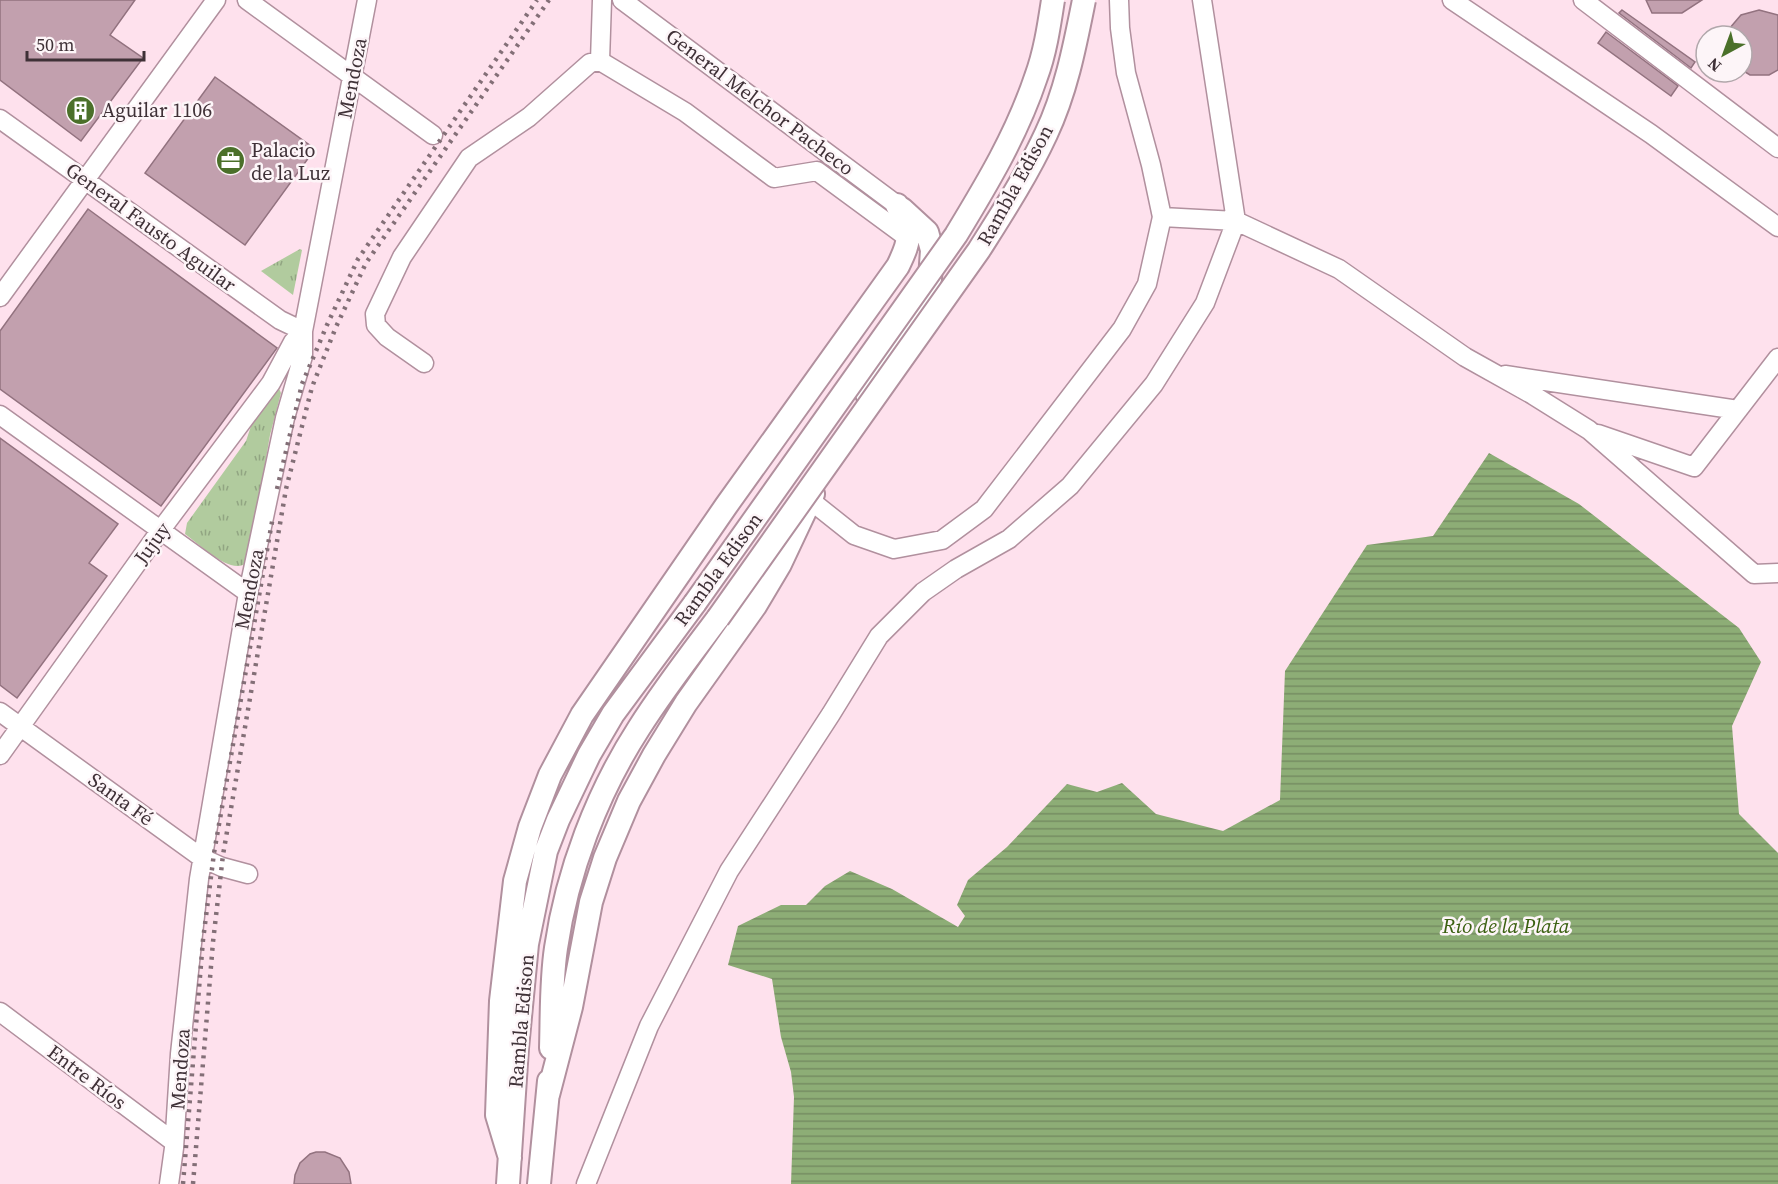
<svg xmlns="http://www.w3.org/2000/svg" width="1778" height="1184" viewBox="0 0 1778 1184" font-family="'Source Serif 4',serif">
  <defs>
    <pattern id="grass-tufts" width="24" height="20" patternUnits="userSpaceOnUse" patternTransform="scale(1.5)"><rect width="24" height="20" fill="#b1cb9e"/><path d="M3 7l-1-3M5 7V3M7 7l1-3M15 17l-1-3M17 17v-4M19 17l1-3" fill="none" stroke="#91a582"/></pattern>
    <pattern id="water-rules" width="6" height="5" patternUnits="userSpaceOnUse" patternTransform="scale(1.5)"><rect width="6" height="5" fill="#8dad76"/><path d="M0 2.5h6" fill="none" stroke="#758d62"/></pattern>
  </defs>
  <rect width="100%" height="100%" fill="#fee1ed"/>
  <!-- grass -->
  <path fill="url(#grass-tufts)" d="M300 249 302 250 293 295 261 271Z
    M278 386 281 393 270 435 250 553C249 557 248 563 243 565 227 572 198 543 185 534L187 523 246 441 252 423Z"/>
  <!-- water -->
  <path fill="url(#water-rules)" d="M1489 453 1579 504 1739 628 1761 662 1732 726 1739 814 1778 853V1184H791L794 1097 791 1072 781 1037 772 979 728 965 738 926 781 905H806L825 886 850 871 892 889 958 927 965 916 957 905 968 880 1007 847 1067 784 1097 792 1122 783 1156 814 1223 831 1280 800 1285 671 1367 545 1433 536Z"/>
  <!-- building -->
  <path fill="#c2a0ae" stroke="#92727f" stroke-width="1.5" d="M0 0H135L110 35 143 58 81 141 0 80Z
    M1646 0H1702L1682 13H1652Z
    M1622 10 1695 62 1691 68 1619 13Z
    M1759 10 1778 15V70L1769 75H1750L1742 70V36H1723L1741 15Z
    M1606 32 1678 86 1671 96 1598 43Z
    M215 77 315 149 245 245 145 173Z
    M88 209 277 348 161 506 0 389V331Z
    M0 438 118 524 89 563 107 576 17 698 0 685Z
    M316 1152H325L340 1158 349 1172 351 1184H294L295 1175 300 1163 310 1154Z"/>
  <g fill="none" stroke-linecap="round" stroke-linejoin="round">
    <defs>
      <path id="minor" d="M247 0 433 135
        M622 0 897 205
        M1452 0 1651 134 1778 227
        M1583 0 1778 148
        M600 61 602 0
        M0 119 280 320 303 331
        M1162 217 1236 221 1339 269 1465 357 1533 395 1589 430 1754 574 1778 573
        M0 297 216 0
        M424 363 387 337 376 325 375 314 402 257 469 158 529 117 590 63 600 61 685 112 774 178 817 171 908 238
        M1505 375 1738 410
        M0 415 248 593
        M1598 434 1694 467 1778 358
        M810 500 854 535 894 549 942 540 984 509 1122 329 1147 284 1162 217 1151 165 1126 73 1120 28 1119 0
        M0 712 202 858 222 867 248 874
        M0 755 160 531 271 383 293 342 303 331
        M0 1012 174 1142
        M169 1184 174 1148 180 1054 199 879 248 593 285 418 303 356V331L367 0
        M586 1184 649 1026 729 871 831 714 879 636 923 592 956 569 1009 539 1070 486 1154 384 1205 303 1236 221 1202 0"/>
      <path id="major" d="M867 394 930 279 932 250 927 232 902 209
        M551 1048C552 1015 551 981 556 948 567 872 597 793 639 728 663 690 691 654 718 618
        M548 1095 571 1007 591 902 605 858 629 801 654 755 686 703 755 606 780 564 813 494
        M510 1158 497 1115 501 1001 515 881 530 827 550 775 582 715 726 506 898 266C912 237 911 233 897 205
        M508 1184 517 1048 527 944 546 851 558 820 589 755 613 714 695 603
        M539 1184 549 1081"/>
    </defs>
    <!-- minor casing -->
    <use href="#minor" stroke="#b1909e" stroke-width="21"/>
    <!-- major casing -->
    <use href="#major" stroke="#b1909e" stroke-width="26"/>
    <!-- minor -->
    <use href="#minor" stroke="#fff" stroke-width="18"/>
    <!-- major -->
    <use href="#major" stroke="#fff" stroke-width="22"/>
    <!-- rail -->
    <path stroke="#836f77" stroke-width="4.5" stroke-dasharray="3 6" stroke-linecap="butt" d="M277 489 302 384 327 325 358 259 537 0
      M183 1184 203 940 214 853 273 516
      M193 1184 213 942 223 855 286 489 312 387 336 327 366 263 549 0"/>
    <defs>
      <path id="major-bridge" d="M695 603 956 235C987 184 1017 134 1036 77 1045 53 1049 26 1053 0
        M718 618 979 250C1003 212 1027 175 1046 134 1066 92 1075 45 1084 0"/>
    </defs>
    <!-- major-bridge casing -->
    <use href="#major-bridge" stroke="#b1909e" stroke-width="26" stroke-linecap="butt"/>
    <!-- major-bridge -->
    <use href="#major-bridge" stroke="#fff" stroke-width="22"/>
  </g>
  <!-- icons -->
  <defs>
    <symbol id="building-disc" viewBox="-11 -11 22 22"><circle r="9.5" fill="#4b702a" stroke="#fdf5f8"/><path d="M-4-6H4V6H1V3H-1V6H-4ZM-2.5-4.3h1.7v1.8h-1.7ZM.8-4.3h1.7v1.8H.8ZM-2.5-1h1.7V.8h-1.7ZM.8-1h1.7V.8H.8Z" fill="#fff"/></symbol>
    <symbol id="office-disc" viewBox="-11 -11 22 22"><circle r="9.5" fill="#4b702a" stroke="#fdf5f8"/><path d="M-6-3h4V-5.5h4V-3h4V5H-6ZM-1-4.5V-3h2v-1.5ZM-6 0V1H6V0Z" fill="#fff"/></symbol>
  </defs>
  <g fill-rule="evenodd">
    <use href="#building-disc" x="64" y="94" width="33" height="33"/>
    <use href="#office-disc" x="214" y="144" width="33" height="33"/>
  </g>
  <g text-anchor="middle" stroke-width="5" stroke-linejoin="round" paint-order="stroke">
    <!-- street labels -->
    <g font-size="20" fill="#3f3137" stroke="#fdf5f8">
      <text transform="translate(352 78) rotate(-79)" y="7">Mendoza</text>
      <text transform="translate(760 102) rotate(37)" y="7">General Melchor Pacheco</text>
      <text transform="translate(1015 185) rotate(-61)" y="7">Rambla Edison</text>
      <text transform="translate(151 227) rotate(36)" y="7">General Fausto Aguilar</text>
      <text transform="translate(152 543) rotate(-54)" y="7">Jujuy</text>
      <text transform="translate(718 569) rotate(-54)" y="7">Rambla Edison</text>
      <text transform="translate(249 589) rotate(-79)" y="7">Mendoza</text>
      <text transform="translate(121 799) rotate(36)" y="7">Santa Fé</text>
      <text transform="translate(521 1021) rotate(-85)" y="7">Rambla Edison</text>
      <text transform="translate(180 1069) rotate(-86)" y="7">Mendoza</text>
      <text transform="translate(87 1077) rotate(37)" y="7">Entre Ríos</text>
    </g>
    <!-- poi labels -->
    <g font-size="20" fill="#3f3137" stroke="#fdf5f8" text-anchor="start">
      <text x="102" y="117">Aguilar 1106</text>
      <text x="251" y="157">Palacio<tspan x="251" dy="23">de la Luz</tspan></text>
    </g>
    <!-- water labels -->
    <g font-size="21" font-style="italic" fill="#3b6111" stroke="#fdf5f8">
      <text x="1506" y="933">Río de la Plata</text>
    </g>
  </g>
  <!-- north arrow -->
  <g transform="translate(1724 54) rotate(221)"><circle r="28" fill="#fdf5f8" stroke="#b1a7ab" stroke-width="1.5"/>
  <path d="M0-4.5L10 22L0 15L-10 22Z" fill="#4b702a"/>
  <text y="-9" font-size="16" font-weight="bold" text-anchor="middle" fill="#3f3137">N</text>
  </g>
  <!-- scale -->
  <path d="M27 51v9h117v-9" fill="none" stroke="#3f3137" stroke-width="3"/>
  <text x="36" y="51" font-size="18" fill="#3f3137" stroke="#fdf5f8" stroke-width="4.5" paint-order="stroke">50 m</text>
</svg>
